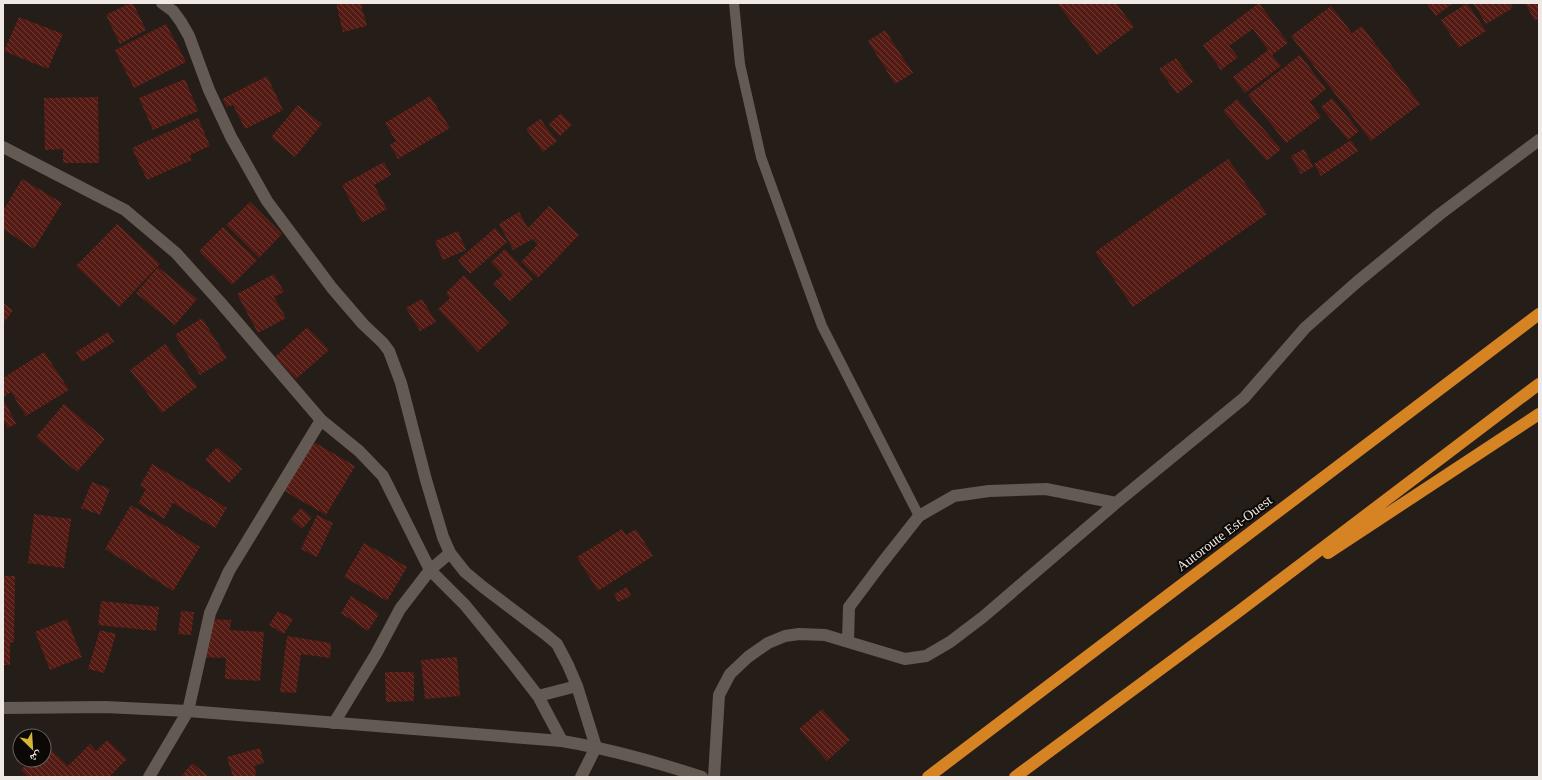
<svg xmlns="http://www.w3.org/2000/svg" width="1542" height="780" viewBox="0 0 1542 780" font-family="'Times New Roman','Noto Naskh Arabic',serif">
  <defs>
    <pattern id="building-back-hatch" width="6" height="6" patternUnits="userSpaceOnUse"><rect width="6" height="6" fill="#541b14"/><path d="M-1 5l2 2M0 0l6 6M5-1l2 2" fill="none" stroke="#6d3c36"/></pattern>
  </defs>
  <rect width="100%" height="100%" fill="#251d17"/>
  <!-- building -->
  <path fill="url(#building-back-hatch)" d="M130 3H133L146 30 120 44 106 15Z
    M336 3H366L361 5 367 26 343 32Z
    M1057 3H1116L1134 27 1097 55Z
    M1259 3 1288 43 1272 55 1281 66 1245 93 1233 77 1268 50 1253 29 1229 46 1238 57 1221 70 1203 45Z
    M1426 3H1453L1436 16Z
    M1467 3 1486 31 1459 48 1441 20Z
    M1473 3H1510L1513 8 1486 24Z
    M1525 3H1539V18L1535 21Z
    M1331 6 1352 33 1362 26 1420 104 1371 141 1291 36Z
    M19 17 63 34 48 69 4 51Z
    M166 24 186 62 134 88 115 50Z
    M885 30 913 73 895 84 868 41Z
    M1300 55 1326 89 1310 102 1321 117 1286 143 1248 95Z
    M1176 58 1193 82 1177 94 1159 69Z
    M267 76 283 110 245 129 233 105 227 107 222 99Z
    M185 79 198 111 153 130 139 98Z
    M430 96 450 128 398 159 390 145 396 141 385 123Z
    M98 97 99 163H63V149L45 150 44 98Z
    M1332 98 1359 131 1348 140 1321 107Z
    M1237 99 1281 149 1267 161 1223 111Z
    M298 105 322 124 295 157 271 137Z
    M561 113 572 125 560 136 549 124Z
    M198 118 210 146 190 155 192 160 147 180 132 148Z
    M540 119 557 141 543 152 526 129Z
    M1351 140 1358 151 1321 176 1314 164Z
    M1304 149 1313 167 1301 174 1291 156Z
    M1228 159 1267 214 1133 307 1095 252Z
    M384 162 391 175 374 185 387 209 362 223 342 185Z
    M22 179 62 203 34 249 3 229V211Z
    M250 202 282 234 259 258 226 225Z
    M549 206 579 235 538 278 521 262 538 244 533 239 513 250 499 224 519 212 528 228Z
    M117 224 160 264 119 307 76 266Z
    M223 227 257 260 232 285 199 251Z
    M495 228 507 242 470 274 458 260Z
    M458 231 466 250 443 260 435 241Z
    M505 249 533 279 510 301 493 283 503 275 491 262Z
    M158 267 197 299 175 325 136 293Z
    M274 274 284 292 274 297 286 318 258 333 237 294Z
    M464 275 509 323 478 352 438 309 450 298 446 293Z
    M422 299 436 322 420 331 406 308Z
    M3 303 13 310 3 324Z
    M202 318 227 358 200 375 175 335Z
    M307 327 329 350 296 379 275 357Z
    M108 332 114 342 82 362 76 352Z
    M165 344 197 387 162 413 130 370Z
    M44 352 69 390 26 416 11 392 5 396 3 393V378Z
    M5 402 16 424 8 428 3 418V403Z
    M64 404 105 439 77 472 36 437Z
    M307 438 355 466 326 515 278 487Z
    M217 447 242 469 229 483 205 460Z
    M152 464 227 508 215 528 173 503 164 519 138 503 146 489 140 486Z
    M92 482 110 489 100 515 81 508Z
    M131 505 200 547 173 591 105 549Z
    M301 508 312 518 302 529 291 519Z
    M34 514 71 519 64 568 28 563Z
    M317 515 333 523 317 557 301 549Z
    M622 529 626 535 636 529 653 556 598 591 577 557Z
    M364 543 407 567 387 601 344 577Z
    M3 576H15L14 642 10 643V665H3Z
    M627 587 631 596 618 602 614 594Z
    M351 596 379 614 368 631 341 613Z
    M101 601 159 607 156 631 98 625Z
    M181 611 194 612 191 635 178 634Z
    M278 611 293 619 284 634 269 625Z
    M67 619 82 657 50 670 35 632Z
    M203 619 231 620 230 630 264 632 260 681 225 679 226 658 201 657Z
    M100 630 116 634 104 673 88 669Z
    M287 636 331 643 330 658 301 654 296 693 280 692Z
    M457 657 460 696 425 699 421 660Z
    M385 672H414V701L386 702Z
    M822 709 850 740 827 761 799 729Z
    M107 740 127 759 109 777H28L21 770 31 760H44V747L46 745 68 766 90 744 96 751Z
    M260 748 264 763 254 766 257 777H233L227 757Z
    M192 763 209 777H181Z"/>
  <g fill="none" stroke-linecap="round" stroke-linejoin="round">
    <!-- lane -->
    <path stroke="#635a53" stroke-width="10" d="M734 3 740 64 761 157 822 326 919 516"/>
    <!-- street -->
    <path stroke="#635a53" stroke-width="12" d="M162 3 173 11 181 22 189 36 209 90 231 137 267 201 332 288 363 324 383 343 389 351 401 383 426 480 443 537 450 553 465 572 483 587 545 634 557 644 568 665 577 686 596 747 581 777
      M3 147 125 210 176 253 220 302 321 420 359 451 383 476 430 570 465 605 514 665 538 696 562 741
      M848 641 849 607 882 563 919 516 954 496 989 491 1046 489 1116 503
      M538 696 577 686
      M334 723 376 654 400 609 430 570 450 553
      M149 777 188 711 210 613 229 571 321 420
      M714 777 719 695 730 674 748 657 768 643 785 636 799 634 825 635 905 659 926 656 950 642 983 617 1116 503 1244 398 1305 328 1357 282 1440 214 1539 140"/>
    <!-- secondary -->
    <path stroke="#635a53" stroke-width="12" d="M3 708 105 707 188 711 562 741C610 749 656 762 702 777"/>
    <!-- highway -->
    <path stroke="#d58323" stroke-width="12" d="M1328 553 1539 414
      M928 777 1539 314
      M1015 777 1238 612 1539 384"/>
  </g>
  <g text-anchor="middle" stroke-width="4" stroke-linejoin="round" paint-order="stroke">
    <!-- street labels -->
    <g font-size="14" fill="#eee9e5" stroke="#0b0806">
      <text transform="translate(1224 533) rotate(-37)" y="5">Autoroute Est-Ouest</text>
    </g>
  </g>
  <!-- border -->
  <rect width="1542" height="780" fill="none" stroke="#eee9e5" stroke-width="8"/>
  <!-- north arrow -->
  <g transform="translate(32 748) rotate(155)"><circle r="19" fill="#0b0806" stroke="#66625f"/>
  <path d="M0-3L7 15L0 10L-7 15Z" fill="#d5b535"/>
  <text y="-6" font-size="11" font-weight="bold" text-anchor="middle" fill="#eee9e5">ش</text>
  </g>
</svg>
